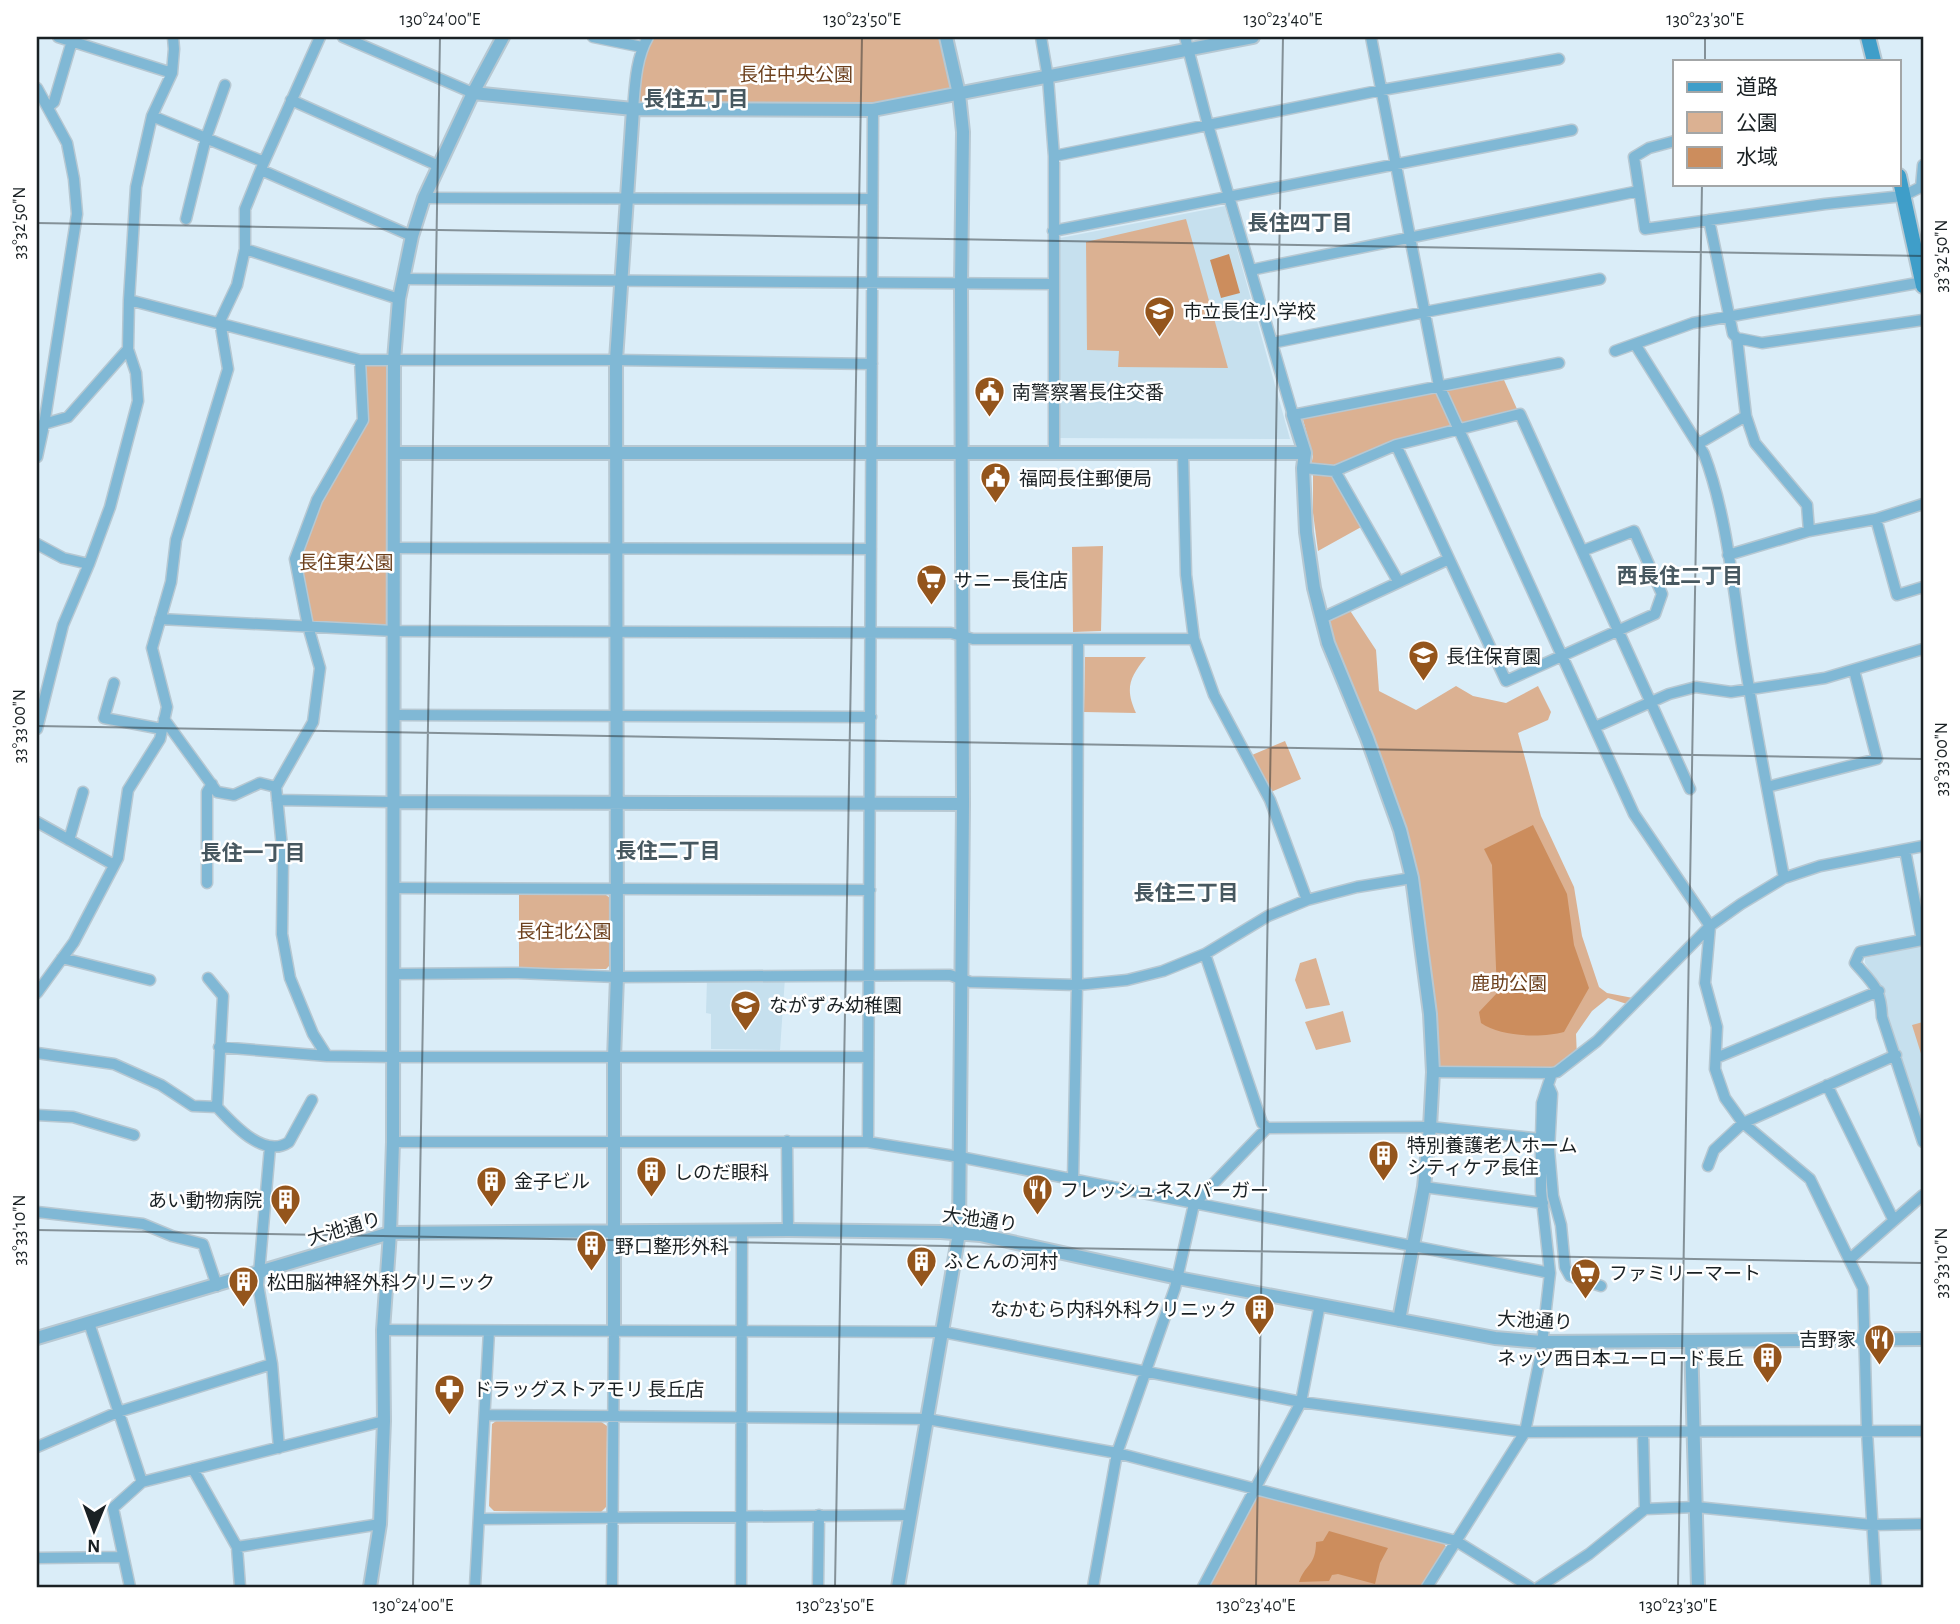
<svg xmlns="http://www.w3.org/2000/svg" width="1960" height="1624" viewBox="0 0 1960 1624" font-family="'Alegreya Sans','Noto Sans JP',sans-serif">
  <rect width="100%" height="100%" fill="#daedf8"/>
  <!-- built -->
  <path fill="#c6e0ee" d="M1225 206 1290 439 1057 438 1060 238Z
    M1923 945V1123L1886 1017 1884 993 1865 963V958Z
    M707 978H785L780 1050 711 1049V1014L706 1013Z"/>
  <!-- green -->
  <path fill="#dbb192" d="M648 37H946L959 94 873 110 633 109Z
    M1186 219 1228 368 1118 367 1119 351 1087 350 1086 242Z
    M360 360H394V631L308 626 295 559 317 500 363 420Z
    M1504 380 1517 409 1334 469 1311 466 1313 456 1302 416Z
    M1313 472 1333 474 1363 526 1318 551 1313 513Z
    M1103 546 1101 631 1073 632 1072 547Z
    M1347 606 1376 650 1379 691 1416 710 1456 686 1473 696 1506 703 1538 686 1551 712 1548 720 1518 733 1541 816 1574 887 1582 936 1599 987 1607 993 1633 998 1627 1004 1608 998 1592 1011 1576 1034 1577 1057 1557 1072H1433L1412 878 1322 618Z
    M1085 657H1146C1129 678 1125 689 1136 713L1084 712Z
    M1285 741 1301 779 1271 792 1252 755Z
    M519 893 606 895 610 898 609 966 606 969 519 968Z
    M1316 958 1330 1005 1306 1009 1295 980 1300 963Z
    M1343 1011 1351 1042 1316 1050 1305 1022Z
    M1923 1022V1060L1912 1025Z
    M499 1419 600 1421 607 1426 606 1507 601 1512 494 1511 489 1506 492 1424Z
    M1257 1492 1444 1543 1446 1547 1421 1587H1207Z"/>
  <!-- water -->
  <path fill="#cc8d5d" d="M1229 254 1240 293 1221 298 1210 260Z
    M1533 825 1567 894 1574 945 1589 988 1564 1032C1542 1038 1501 1037 1481 1023L1479 1012 1497 993 1492 865 1484 849Z
    M1329 1531 1388 1548 1380 1563 1375 1584 1338 1574 1332 1575 1329 1581 1299 1582C1305 1564 1316 1566 1316 1542L1323 1541Z"/>
  <g fill="none" stroke-linecap="round" stroke-linejoin="round">
    <defs>
      <path id="minor" d="M58 37 172 73
        M343 37 473 93
        M593 37 642 47
        M1041 37 1048 78 1054 156 1382 90 1559 59
        M1185 37 1208 125 1293 415 1559 363
        M37 88 67 143 74 179 77 214 44 425 37 457
        M291 100 439 166
        M48 107 54 102 72 41
        M633 109C635 84 636 58 648 37
        M152 116 264 162
        M1675 141 1649 148 1634 157 1645 229 1825 204 1903 196 1921 187 1923 165
        M1054 156V452
        M261 170 412 236
        M424 198 872 199
        M186 219 206 138 225 85
        M1709 220 1733 334 1737 338 1746 416 1755 443 1807 505 1809 531
        M1053 231 1572 130
        M245 249 399 299
        M1251 270 1639 191
        M403 279 1053 284
        M129 300 136 187 152 116 172 73 174 49 173 37
        M1737 338 1762 343 1923 320
        M1272 343 1425 312 1600 279
        M1635 344 1704 454C1727 514 1733 589 1743 652 1755 728 1770 803 1784 878L1741 904 1710 926 1705 983 1717 1027 1715 1069 1725 1098 1743 1123 1810 1179 1863 1288 1867 1431 1876 1587
        M1615 351 1693 323 1923 282
        M360 360H616L872 364
        M37 426 68 417 128 349 129 300 360 360 363 420 317 500 295 559 308 626 320 668 313 722 276 787
        M1698 444 1746 416
        M1396 445 1506 681 1655 614 1662 594 1634 531 1582 551
        M1183 453 1186 575 1194 639
        M1303 468 1335 471 1396 445 1520 414 1690 789
        M1335 471 1398 581
        M1876 519 1897 595 1923 587
        M37 544 63 558 89 564 63 625 37 729
        M395 548 871 549
        M1728 555 1809 531 1876 519 1923 504
        M89 564 110 507 138 401 136 373 128 349
        M1322 618 1449 559
        M160 619 394 631 951 633 973 639H1194L1214 695 1270 800 1307 900
        M114 683 104 718 162 729
        M394 715 871 717
        M164 719 217 792 234 795 260 783 276 787 283 857 282 934 290 978 313 1034 327 1056
        M1595 727 1669 694 1696 687 1731 692 1825 678 1923 649
        M1767 787 1877 759 1854 670
        M277 800 394 802
        M37 822 114 865
        M69 840 83 792
        M1905 850 1922 940 1860 952 1855 963C1873 984 1881 988 1882 1017L1923 1142
        M1784 878 1820 866 1923 846
        M207 883V792L212 784
        M394 888 870 890
        M1205 954 1262 1123 1267 1128
        M62 958 150 980
        M393 974 518 973 617 977 950 975 970 982 1077 985 1127 980 1163 971 1205 954 1268 916 1307 900 1357 887 1412 878
        M208 978 223 996 217 1107
        M37 993 74 942 118 858 128 790 160 739 167 707 152 648 171 582 176 540 228 369 220 321 237 285 245 249V209L264 162 320 37
        M219 1047 327 1056 393 1057H868
        M37 1053 114 1064 161 1085 193 1106 217 1107C233 1124 264 1159 289 1142L312 1100
        M1716 1058 1879 991
        M1433 1072 1552 1073
        M1548 1085 1552 1094 1549 1150 1553 1196 1561 1225 1565 1267 1570 1276 1601 1286
        M1827 1085 1893 1219
        M37 1115 73 1117 134 1135
        M787 1141 788 1230
        M393 1142H868L960 1157 1550 1273
        M868 1142 873 110
        M270 1147 258 1285 272 1364 279 1448
        M1708 1166 1714 1150 1743 1123 1896 1055
        M1073 1180 1077 985 1078 639
        M1424 1187 1543 1203
        M37 1212 143 1224 172 1236 203 1244 217 1286
        M1850 1259 1923 1195
        M89 1323 142 1482
        M383 1330 943 1332 1301 1402 1525 1432 1923 1431
        M485 1415 927 1419 1117 1453 1456 1541 1530 1587
        M1643 1432 1645 1509
        M37 1447 118 1412 272 1364
        M193 1469 237 1547 240 1587
        M479 1519 911 1515
        M237 1547 380 1524
        M37 1558 123 1557
        M130 1587 113 1508 142 1482 384 1421
        M475 1587 489 1331
        M612 1587 614 1331
        M741 1587 742 1231
        M818 1587 819 1515
        M1093 1587 1117 1453 1175 1288 1194 1204 1267 1128 1430 1127 1541 1139 1542 1103 1552 1073 1557 1072 1597 1041 1710 926 1634 814 1439 386 1371 37
        M1203 1587 1301 1402 1320 1304
        M1427 1587 1525 1432 1541 1353 1550 1273 1541 1191V1139
        M1539 1587 1589 1554 1645 1509 1696 1507 1872 1525 1923 1524"/>
      <path id="tertiary" d="M473 93 633 109 873 110 1253 37
        M1293 415 1305 453 1303 468 1306 532 1314 588 1328 643 1367 738 1400 830 1412 878 1430 1014 1433 1072 1430 1127 1424 1187 1399 1320
        M394 453H1305
        M394 802 963 804
        M614 1331V1058L617 977 616 360 633 109
        M37 1338 390 1233 788 1230 941 1232 980 1235 1178 1278 1495 1338 1542 1342 1923 1339
        M1691 1341 1698 1587
        M370 1587 380 1524 384 1421 383 1330 390 1233 393 1142 394 360 399 299 412 236 424 198 473 93 503 37
        M898 1587 959 1233 963 804 961 284 963 132 959 94 946 37"/>
      <path id="secondary" d="M1868 37 1874 61
        M1899 176 1923 286"/>
    </defs>
    <!-- minor casing -->
    <use href="#minor" stroke="#b7c8d2" stroke-width="13"/>
    <!-- tertiary casing -->
    <use href="#tertiary" stroke="#b7c8d2" stroke-width="16"/>
    <!-- secondary casing -->
    <use href="#secondary" stroke="#b7c8d2" stroke-width="18"/>
    <!-- minor -->
    <use href="#minor" stroke="#80b8d5" stroke-width="10"/>
    <!-- tertiary -->
    <use href="#tertiary" stroke="#80b8d5" stroke-width="12"/>
    <!-- secondary -->
    <use href="#secondary" stroke="#3f9ec9" stroke-width="14"/>
  </g>
  <!-- ticks -->
  <path fill="none" stroke="#1a2124" stroke-width="2" stroke-opacity="0.45" d="M1705 61V37M37 223 1923 256M37 726 1923 759M37 1230 1923 1263M413 1587 440 37M835 1587 862 37M1256 1587 1283 37M1678 1587 1702 184"/>
  <!-- icons -->
  <defs>
    <symbol id="school-pin" viewBox="-11 -11 22 30"><path d="M0 17L-7.5 6A9.5 9.5 0 1 1 7.5 6Z" fill="#94551c" stroke="#fff"/><path d="M0-5L7-2L0 1L-7-2ZM-4 1L0 2.5L4 1V4Q0 6-4 4Z" fill="#fff"/></symbol>
    <symbol id="civic-pin" viewBox="-11 -11 22 30"><path d="M0 17L-7.5 6A9.5 9.5 0 1 1 7.5 6Z" fill="#94551c" stroke="#fff"/><path d="M-.6-6.5H3V-4.5H.6V-3L4-1V1h2V6H-6V1h2V-1L-.6-3ZM-1.2 2.5V6h2.4V2.5Z" fill="#fff"/></symbol>
    <symbol id="supermarket-pin" viewBox="-11 -11 22 30"><path d="M0 17L-7.5 6A9.5 9.5 0 1 1 7.5 6Z" fill="#94551c" stroke="#fff"/><path d="M-6-5.5h2.5l.6 2H6L4.5 2H-2.5L-4.4-4H-6ZM-1.5 3.2a1.3 1.3 0 1 0 .1 0ZM3 3.2a1.3 1.3 0 1 0 .1 0Z" fill="#fff"/></symbol>
    <symbol id="building-pin" viewBox="-11 -11 22 30"><path d="M0 17L-7.5 6A9.5 9.5 0 1 1 7.5 6Z" fill="#94551c" stroke="#fff"/><path d="M-4-6H4V6H1V3H-1V6H-4ZM-2.5-4.3h1.7v1.8h-1.7ZM.8-4.3h1.7v1.8H.8ZM-2.5-1h1.7V.8h-1.7ZM.8-1h1.7V.8H.8Z" fill="#fff"/></symbol>
    <symbol id="restaurant-pin" viewBox="-11 -11 22 30"><path d="M0 17L-7.5 6A9.5 9.5 0 1 1 7.5 6Z" fill="#94551c" stroke="#fff"/><path d="M-5-6h1v4h1v-4h1v4h1v-4h1v5L-1.5 .5V6h-2V.5L-5-1ZM5-6V6H3V1.5H1.5Q1.5-4 5-6Z" fill="#fff"/></symbol>
    <symbol id="pharmacy-pin" viewBox="-11 -11 22 30"><path d="M0 17L-7.5 6A9.5 9.5 0 1 1 7.5 6Z" fill="#94551c" stroke="#fff"/><path d="M-2-6h4v4h4v4h-4v4h-4v-4h-4v-4h4Z" fill="#fff"/></symbol>
  </defs>
  <g fill-rule="evenodd">
    <use href="#school-pin" x="1142" y="294" width="35" height="47"/>
    <use href="#civic-pin" x="972" y="374" width="35" height="47"/>
    <use href="#civic-pin" x="978" y="460" width="35" height="47"/>
    <use href="#supermarket-pin" x="914" y="562" width="35" height="47"/>
    <use href="#school-pin" x="1406" y="638" width="35" height="47"/>
    <use href="#school-pin" x="728" y="988" width="35" height="47"/>
    <use href="#building-pin" x="1366" y="1138" width="35" height="47"/>
    <use href="#building-pin" x="634" y="1154" width="35" height="47"/>
    <use href="#building-pin" x="474" y="1164" width="35" height="47"/>
    <use href="#restaurant-pin" x="1020" y="1172" width="35" height="47"/>
    <use href="#building-pin" x="268" y="1182" width="35" height="47"/>
    <use href="#building-pin" x="574" y="1228" width="35" height="47"/>
    <use href="#building-pin" x="904" y="1244" width="35" height="47"/>
    <use href="#supermarket-pin" x="1568" y="1256" width="35" height="47"/>
    <use href="#building-pin" x="226" y="1264" width="35" height="47"/>
    <use href="#building-pin" x="1242" y="1292" width="35" height="47"/>
    <use href="#restaurant-pin" x="1862" y="1322" width="35" height="47"/>
    <use href="#building-pin" x="1750" y="1340" width="35" height="47"/>
    <use href="#pharmacy-pin" x="432" y="1372" width="35" height="47"/>
  </g>
  <g text-anchor="middle" stroke-width="5" stroke-linejoin="round" paint-order="stroke">
    <!-- park labels -->
    <g font-size="19" fill="#6d411e" stroke="#fff">
      <text x="796" y="81">長住中央公園</text>
      <text x="346" y="569">長住東公園</text>
      <text x="564" y="938">長住北公園</text>
      <text x="1509" y="990">鹿助公園</text>
    </g>
    <!-- poi labels -->
    <g font-size="19" fill="#1a2124" stroke="#fff" text-anchor="start">
      <text x="1183" y="318">市立長住小学校</text>
      <text x="1012" y="399">南警察署長住交番</text>
      <text x="1019" y="485">福岡長住郵便局</text>
      <text x="954" y="587">サニー長住店</text>
      <text x="1446" y="663">長住保育園</text>
      <text x="769" y="1012">ながずみ幼稚園</text>
      <text x="1407" y="1152">特別養護老人ホーム<tspan x="1407" dy="22">シティケア長住</tspan></text>
      <text x="674" y="1179">しのだ眼科</text>
      <text x="514" y="1188">金子ビル</text>
      <text x="1060" y="1197">フレッシュネスバーガー</text>
      <text x="262" y="1207" text-anchor="end">あい動物病院</text>
      <text x="615" y="1253">野口整形外科</text>
      <text x="944" y="1268">ふとんの河村</text>
      <text x="1609" y="1280">ファミリーマート</text>
      <text x="267" y="1289">松田脳神経外科クリニック</text>
      <text x="1237" y="1316" text-anchor="end">なかむら内科外科クリニック</text>
      <text x="1856" y="1346" text-anchor="end">吉野家</text>
      <text x="1744" y="1365" text-anchor="end">ネッツ西日本ユーロード長丘</text>
      <text x="473" y="1396">ドラッグストアモリ 長丘店</text>
    </g>
    <!-- street labels -->
    <g font-size="19" fill="#1a2124" stroke="#fff">
      <text transform="translate(980 1219) rotate(8)" y="7">大池通り</text>
      <text transform="translate(344 1228) rotate(-16)" y="7">大池通り</text>
      <text transform="translate(1535 1320) rotate(3)" y="7">大池通り</text>
    </g>
    <!-- neighbourhood labels -->
    <g font-size="21" font-weight="bold" fill="#475860" stroke="#fff">
      <text x="696" y="106">長住五丁目</text>
      <text x="1300" y="230">長住四丁目</text>
      <text x="1680" y="583">西長住二丁目</text>
      <text x="668" y="858">長住二丁目</text>
      <text x="253" y="860">長住一丁目</text>
      <text x="1186" y="900">長住三丁目</text>
    </g>
  </g>
  <!-- border -->
  <rect width="1960" height="1624" fill="none" stroke="#ffffff" stroke-width="77"/>
  <!-- legend -->
  <rect x="1673" y="60" width="228" height="126" fill="#ffffff" stroke="#a3a6a7" stroke-width="2"/>
  <rect x="1687" y="82" width="35" height="10" fill="#3f9ec9" stroke="#a3a6a7" stroke-width="2"/>
  <text x="1736" y="94" font-size="21" fill="#1a2124">道路</text>
  <rect x="1687" y="112" width="35" height="21" fill="#dbb192" stroke="#a3a6a7" stroke-width="2"/>
  <text x="1736" y="130" font-size="21" fill="#1a2124">公園</text>
  <rect x="1687" y="147" width="35" height="21" fill="#cc8d5d" stroke="#a3a6a7" stroke-width="2"/>
  <text x="1736" y="164" font-size="21" fill="#1a2124">水域</text>
  <!-- north arrow -->
  <g transform="translate(94 1530) rotate(181)" stroke="#ffffff" stroke-width="5" paint-order="stroke">
  <path d="M0-5L12 26L0 18L-12 26Z" fill="#1a2124"/>
  <text y="-10" font-size="19" font-weight="bold" text-anchor="middle" fill="#1a2124">N</text>
  </g>
  <rect x="38" y="38" width="1884" height="1548" fill="none" stroke="#1a2124" stroke-width="2.5"/>
  <g font-size="18" text-anchor="middle" fill="#1a2124">
    <text x="440" y="25">130°24'00"E</text>
    <text x="862" y="25">130°23'50"E</text>
    <text x="1283" y="25">130°23'40"E</text>
    <text x="1705" y="25">130°23'30"E</text>
    <text transform="translate(19 223) rotate(-90)" y="6">33°32'50"N</text>
    <text transform="translate(1941 256) rotate(-90)" y="6">33°32'50"N</text>
    <text transform="translate(19 726) rotate(-90)" y="6">33°33'00"N</text>
    <text transform="translate(1941 759) rotate(-90)" y="6">33°33'00"N</text>
    <text transform="translate(19 1230) rotate(-90)" y="6">33°33'10"N</text>
    <text transform="translate(1941 1263) rotate(-90)" y="6">33°33'10"N</text>
    <text x="413" y="1611">130°24'00"E</text>
    <text x="835" y="1611">130°23'50"E</text>
    <text x="1256" y="1611">130°23'40"E</text>
    <text x="1678" y="1611">130°23'30"E</text>
  </g>
</svg>
